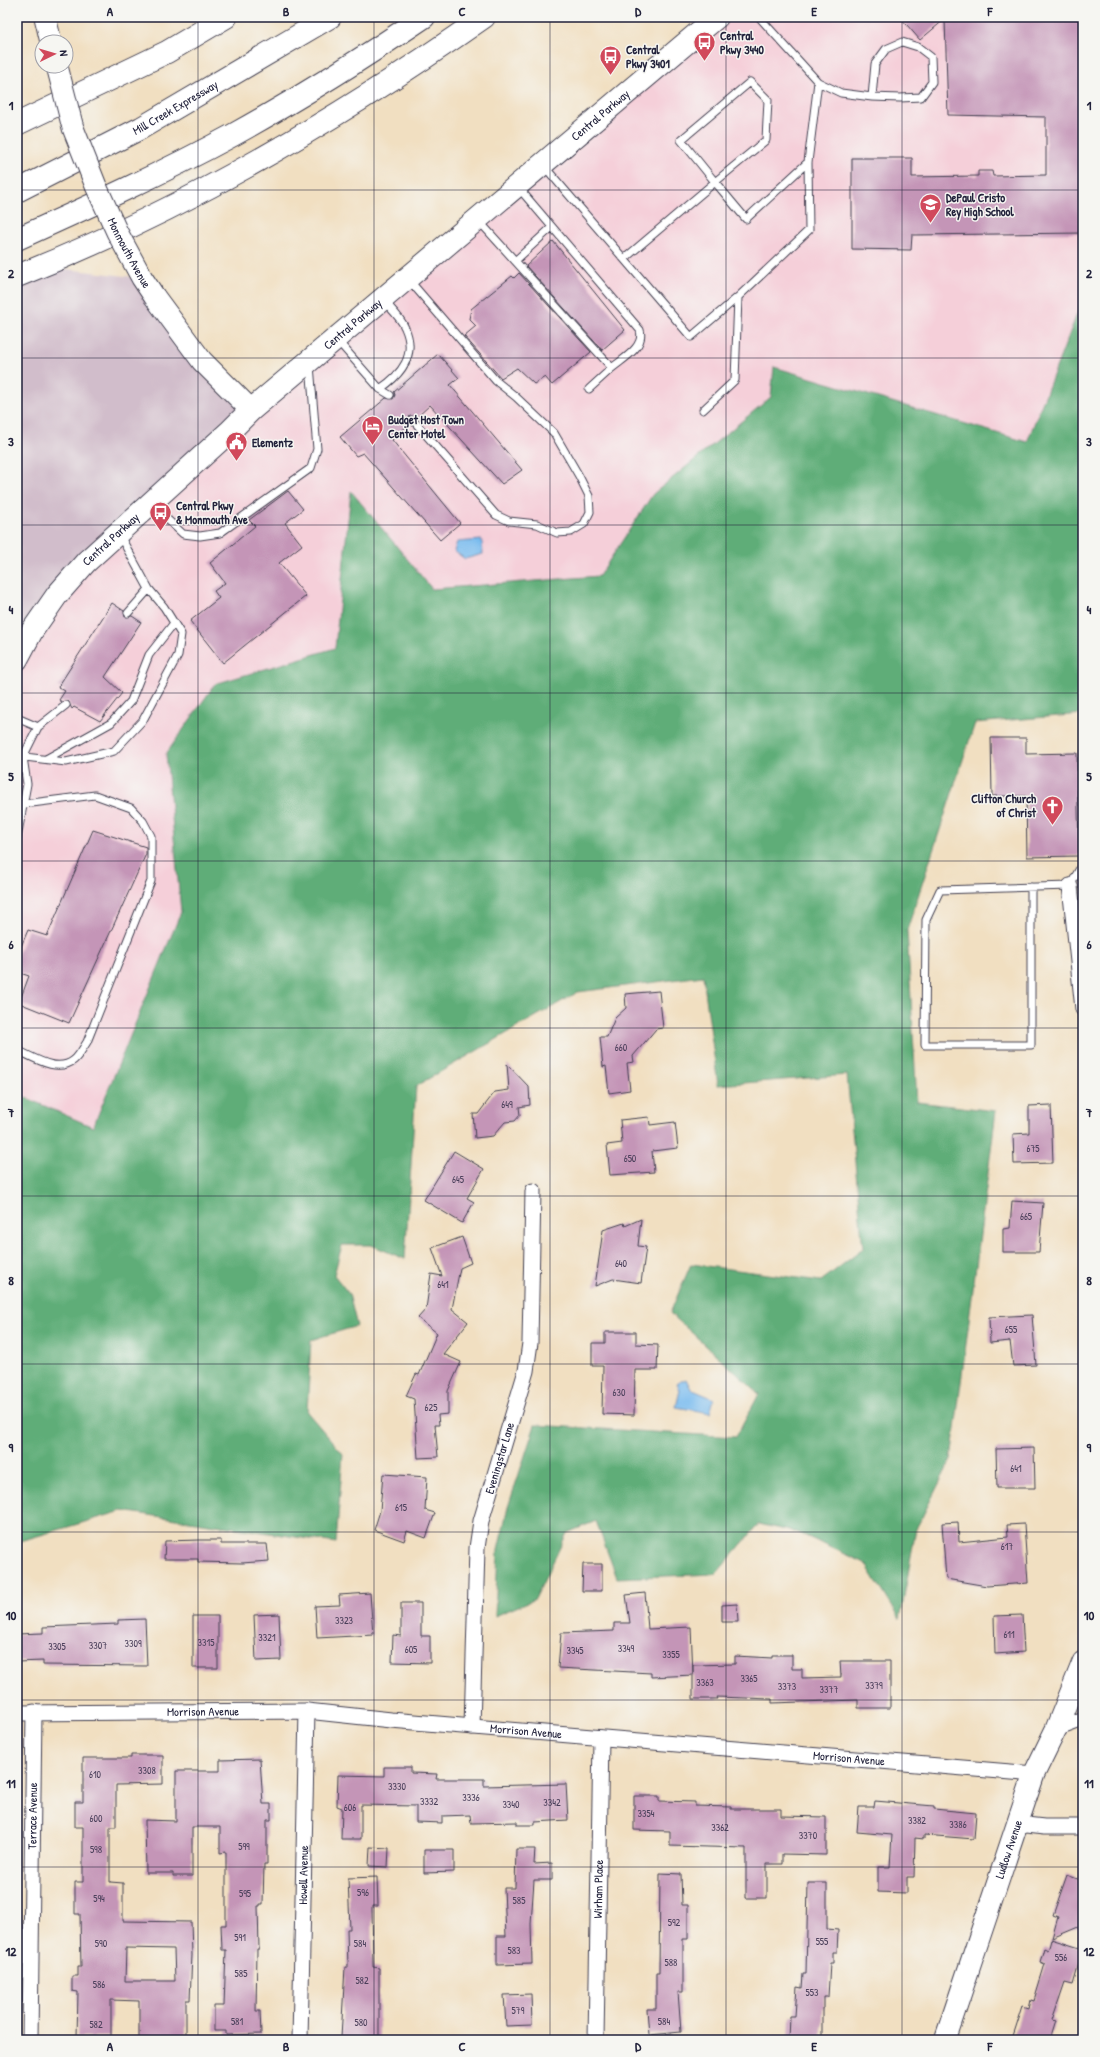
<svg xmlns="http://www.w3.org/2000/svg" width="1100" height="2057" viewBox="0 0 1100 2057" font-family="'Patrick Hand',sans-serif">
  <rect width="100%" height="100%" fill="#f6f6f2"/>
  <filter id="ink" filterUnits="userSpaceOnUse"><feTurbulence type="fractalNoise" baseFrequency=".025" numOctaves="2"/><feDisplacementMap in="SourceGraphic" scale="8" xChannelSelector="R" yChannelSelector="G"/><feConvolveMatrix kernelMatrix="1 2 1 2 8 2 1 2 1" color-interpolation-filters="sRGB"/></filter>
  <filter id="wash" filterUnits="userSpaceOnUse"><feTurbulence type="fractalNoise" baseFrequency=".012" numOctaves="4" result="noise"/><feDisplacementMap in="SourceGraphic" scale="16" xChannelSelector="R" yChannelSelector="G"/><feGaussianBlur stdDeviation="0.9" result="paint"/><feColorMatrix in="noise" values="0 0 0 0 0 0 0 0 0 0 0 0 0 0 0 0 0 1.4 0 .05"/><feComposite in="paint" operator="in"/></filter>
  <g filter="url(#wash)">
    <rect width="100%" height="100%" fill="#f1dfc1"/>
    <!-- built -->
    <path fill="#f5cfd9" d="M717 17H1083V299L1027 442 774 367 771 397 653 494 599 576 432 589 351 492 335 648 215 684 166 754 181 912 93 1127 17 1094V659L86 562Z"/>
    <!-- industrial -->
    <path fill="#d1bdcb" d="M58 268 142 278 251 410 118 533 17 659V282Z"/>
    <!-- forest -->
    <path fill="#5ead78" stroke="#40685a" d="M1083 299V714L975 723 907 930 917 1102 996 1111 951 1460 916 1529 900 1619 865 1563 799 1533 759 1524 716 1574 617 1578 596 1521 567 1533 535 1599 495 1616 498 1550 508 1507 535 1425 736 1437 759 1394 670 1313 691 1264 821 1281 863 1249 847 1075 718 1085 703 976 578 992 416 1086 405 1259 371 1245H342L334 1275 349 1294 357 1326 311 1340 307 1412 343 1454 336 1543 122 1511 17 1542V1094L93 1127 181 912 166 754 215 684 335 648 351 491 432 589 599 576 653 494 771 397 774 367 1027 442Z"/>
    <!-- water -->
    <path fill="#7abcef" stroke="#4e6f95" d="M482 540 483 554 465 559 454 551 457 542Z
      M686 1379 691 1389 714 1399 710 1413 676 1407 680 1390 677 1383Z"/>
    <g id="blocks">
      <!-- building -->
      <path fill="#c495b7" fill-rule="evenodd" d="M900 17H1083V233L912 235 911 250 852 249V158H912V177L978 176V171H992L993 176 1046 175V117L948 115 945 19 920 40Z
        M553 241 625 330 602 350 526 266Z
        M519 273 591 352 552 385 545 377 534 384 517 368 501 378 464 336 476 326 469 319 471 309 512 276 514 278Z
        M438 354 459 378 450 385 522 470 502 484 430 405 417 417 410 416 408 419 409 424 392 440 460 523 440 540 363 453 356 456 340 437 386 398 393 399 395 395 394 392Z
        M288 491 303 509 285 523 302 545 279 563 306 596 223 663 190 621 219 598 214 591 225 583 210 563 255 526 249 520Z
        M112 603 124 611 125 617 132 616 141 622 105 677 122 693 100 721 74 707 72 709 68 701 62 702 59 700 65 691 58 687Z
        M991 738H1026V754L1077 753 1079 856 1027 857 1026 796H992Z
        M93 830 146 847V854L69 1023 19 1003 29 976 17 972V956L28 930 47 936Z
        M659 991 663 1028 656 1029 633 1056 634 1062 627 1063 630 1090 609 1093 606 1066 603 1067 600 1037H607L615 1018 626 1008 625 994Z
        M507 1064 529 1087 530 1105 519 1107 520 1115 515 1121 505 1122 493 1136 475 1138 473 1114H478L495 1092 509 1090Z
        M1051 1105 1053 1163 1014 1164 1013 1134 1029 1133V1106Z
        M649 1117 650 1125 675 1122 678 1148 652 1151 654 1172 610 1175 607 1145 622 1143 620 1120Z
        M454 1151 484 1169 467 1198 474 1202 462 1223 424 1200Z
        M1012 1201 1043 1203 1039 1252H1003V1229L1010 1228Z
        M641 1219 638 1246 646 1247 641 1283 613 1279 595 1286 603 1230 624 1223 625 1226Z
        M462 1237 471 1263 460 1268 452 1309 468 1322 443 1354 461 1362 448 1391V1414L438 1415 439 1425H435L438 1457 418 1458 414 1399 406 1396 416 1374 419 1375 437 1333 418 1318 426 1309 431 1274 442 1276 432 1248Z
        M1032 1315 1036 1365 1013 1366 1010 1341 990 1343 989 1317Z
        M605 1332H636V1344L658 1345 657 1370H635L634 1415 602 1414 603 1366H592V1343H605Z
        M1034 1448 1035 1488H997L996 1449Z
        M383 1474 427 1477 425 1510 435 1513 426 1538 407 1531 404 1541 374 1530 380 1511Z
        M958 1522 959 1542 1008 1537 1007 1525 1024 1524 1028 1583 987 1586 946 1579 942 1523Z
        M199 1540H221V1544H267L269 1561 242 1563 198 1562V1559H164L165 1541Z
        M583 1564H602V1591H582Z
        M370 1593 373 1635 317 1638 315 1606 340 1605 339 1595Z
        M645 1593 648 1629 691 1627 693 1675 651 1677V1673L558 1668 561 1633 614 1631V1623H630L626 1595Z
        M401 1603H421V1636H430V1663L392 1662 393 1635 401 1636Z
        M737 1604 738 1622H722V1605Z
        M279 1614 281 1660 256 1661 254 1615Z
        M1022 1615 1024 1652 995 1654 994 1616Z
        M193 1616H218V1668H193Z
        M145 1619 147 1666 43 1665V1661L17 1662V1634L43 1633V1627L118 1624V1620Z
        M772 1655H792V1669H802V1678L841 1677 840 1661H890V1708H858V1700L772 1703V1699L717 1697 718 1699H693V1665L735 1664V1656L772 1658Z
        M131 1755H163V1784L116 1785V1827H110V1882L123 1883V1921L191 1922 192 1955 190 2000H186V2040H139V2001L111 2000V2037H77L78 1992 72 1991V1976H78V1967H81L80 1914H75V1882H83V1827H75V1802H83V1758H131ZM126 1948 174 1949 175 1981H125Z
        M260 1759 263 1804H271V1820H267V1864H264L263 1904H260V1906H258L259 1949H257L256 2011H260L261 2034 226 2035V2031H214V2006H224L226 1950H222L221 1925H226V1852L220 1853V1827H192V1876H173V1873H146L145 1820 176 1821V1771H220V1760Z
        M384 1767H411V1773L437 1774 436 1779H484V1786L566 1784 568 1820 535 1822V1825H517V1822L471 1823 470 1815 442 1816V1823L416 1822V1806L361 1805V1839H341L342 1808 337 1806 338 1775 384 1776Z
        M634 1796H659V1801L695 1802V1806L731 1807V1809H781V1816L826 1817V1855L782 1854V1864H767V1898H746V1848L670 1846V1831L634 1830Z
        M875 1801 934 1806V1809L976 1813 974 1839 924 1835V1839L915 1838 914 1877H907V1893L878 1892V1867H890L892 1835 857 1832 859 1807H874Z
        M370 1847 389 1848 388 1867 369 1866Z
        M516 1849H535L534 1864 552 1863V1880H534L531 1924 532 1964 497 1965V1936H506L504 1888H515Z
        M424 1850H454V1872L424 1873Z
        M660 1873 681 1874 682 1905H688V1939H683V1992H678L681 2032 649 2035 647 2009H656V1973H659Z
        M1067 1875 1083 1881V1925L1052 1938 1058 1917 1053 1915Z
        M377 1877 378 1906H372L373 1967 379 1968V2039L341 2038 345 1967H348L347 1929H350L348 1878Z
        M808 1883H827V1929L838 1930 837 1952H833V1963H830L828 1997H824V2008H822V2038L820 2040H789L790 2016H795L797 1987 802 1988 803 1974H806Z
        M1051 1939 1083 1949 1073 1984 1065 1982 1052 2020 1055 2021 1049 2040H1024L1013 2037 1023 2006 1029 2008 1031 1999 1034 2000 1045 1964 1040 1962 1044 1948 1048 1950Z
        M531 1994 532 2025 506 2026 504 1995Z"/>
    </g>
  </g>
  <g filter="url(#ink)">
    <use href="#blocks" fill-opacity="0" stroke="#413e4f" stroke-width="1"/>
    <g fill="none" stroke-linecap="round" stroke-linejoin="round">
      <defs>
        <path id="lane" d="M759 17 818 82 841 93 872 97 900 98 921 97 932 82 931 57 918 47 902 42 886 49 875 64 872 97
          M544 166 624 259 715 182 681 140 750 82 768 100 766 140 715 182 746 219 808 162
          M479 221 612 368C624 358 645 347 640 330L518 187
          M624 259 691 337 738 297
          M515 261 552 227
          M409 280 496 381 516 397 554 433 579 476 589 496 590 512 584 524 571 532 557 533 537 524 509 521 496 515 413 420
          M337 340 380 389 390 395
          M380 389C402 374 417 355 405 328 401 318 391 309 384 301
          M589 389 612 368
          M703 410 735 380 738 297 809 230 808 162 818 82
          M152 505 183 534 200 536 220 533 311 468 317 449 310 365
          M128 613 149 589
          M17 718 38 727
          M17 756 66 762 114 751 143 720 178 655 181 634 164 607 149 589 119 534
          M46 759 111 723 131 701 149 655 174 623
          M17 838 27 784 23 757 38 727 66 705
          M1031 887V1045H925L926 920 940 890C983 889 1026 887 1070 886L1083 863
          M17 1050C33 1057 57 1074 74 1060 79 1056 83 1048 87 1042L151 881V836L143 821 131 808 95 795 24 804"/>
        <g id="street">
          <path d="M1070 886 1083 1009"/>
          <path id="s1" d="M17 1713 307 1711 391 1720 1034 1774"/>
          <path id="s2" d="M472 1727 477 1548 481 1521 526 1371 530 1343 533 1191"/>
          <path d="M1056 1729 1083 1719"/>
          <path d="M1017 1824 1044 1827H1083"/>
          <path id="s3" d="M30 2040 34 1712"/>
          <path id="s4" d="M300 2040 307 1711"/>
          <path id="s5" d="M596 2040 601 1738"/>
        </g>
        <g id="secondary">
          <path d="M45 17 51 42"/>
          <path d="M154 296 202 361 251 410"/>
          <path id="s6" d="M945 2040 1034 1774 1056 1729 1083 1662"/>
        </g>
        <g id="primary">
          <path id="s7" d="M17 659 32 631 57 595 86 562 229 432 251 410 717 17"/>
        </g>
        <g id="highway">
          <path d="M17 124 167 52 226 17"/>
          <path id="s8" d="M17 191 141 128 330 17"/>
          <path d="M17 239C90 206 163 173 233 135 298 99 362 59 424 17"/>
          <path d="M17 276C183 211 339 119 484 17"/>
        </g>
      </defs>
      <!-- lane casing -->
      <use href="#lane" stroke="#413e4f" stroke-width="9"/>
      <!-- street casing -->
      <use href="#street" stroke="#413e4f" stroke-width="17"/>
      <!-- secondary casing -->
      <use href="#secondary" stroke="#413e4f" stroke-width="23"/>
      <!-- primary casing -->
      <use href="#primary" stroke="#413e4f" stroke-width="24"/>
      <!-- highway casing -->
      <use href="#highway" stroke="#413e4f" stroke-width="24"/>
      <!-- lane -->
      <use href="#lane" stroke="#fff" stroke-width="7"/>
      <!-- street -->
      <use href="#street" stroke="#fff" stroke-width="15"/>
      <!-- secondary -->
      <use href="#secondary" stroke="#fff" stroke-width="21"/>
      <!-- primary -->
      <use href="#primary" stroke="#fff" stroke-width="22"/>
      <!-- highway -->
      <use href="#highway" stroke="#fff" stroke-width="22"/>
      <defs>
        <g id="secondary-bridge">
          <path id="s9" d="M57 66 73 128 96 186 117 232 142 278 154 296"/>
        </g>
      </defs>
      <!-- secondary-bridge casing -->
      <use href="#secondary-bridge" stroke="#413e4f" stroke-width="23" stroke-linecap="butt"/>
      <!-- secondary-bridge -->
      <use href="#secondary-bridge" stroke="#fff" stroke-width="21"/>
    </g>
  </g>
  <!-- grid -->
  <path fill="none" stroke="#22223b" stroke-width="1" stroke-opacity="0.55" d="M198 17V2040M374 17V2040M550 17V2040M726 17V2040M902 17V2040M17 190H1083M17 358H1083M17 525H1083M17 693H1083M17 861H1083M17 1028H1083M17 1196H1083M17 1364H1083M17 1532H1083M17 1700H1083M17 1867H1083"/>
  <!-- icons -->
  <defs>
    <symbol id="bus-pin" viewBox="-11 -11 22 30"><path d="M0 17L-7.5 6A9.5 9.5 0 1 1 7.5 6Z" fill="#d1495b" stroke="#f6f6f2"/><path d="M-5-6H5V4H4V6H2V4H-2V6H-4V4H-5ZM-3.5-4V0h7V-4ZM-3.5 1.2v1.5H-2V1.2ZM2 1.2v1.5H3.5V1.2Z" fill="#fff"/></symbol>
    <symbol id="school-pin" viewBox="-11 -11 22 30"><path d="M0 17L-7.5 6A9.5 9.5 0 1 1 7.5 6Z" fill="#d1495b" stroke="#f6f6f2"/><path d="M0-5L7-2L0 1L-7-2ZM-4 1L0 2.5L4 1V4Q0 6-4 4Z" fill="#fff"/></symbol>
    <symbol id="hotel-pin" viewBox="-11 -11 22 30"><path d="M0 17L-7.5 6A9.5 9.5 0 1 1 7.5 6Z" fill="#d1495b" stroke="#f6f6f2"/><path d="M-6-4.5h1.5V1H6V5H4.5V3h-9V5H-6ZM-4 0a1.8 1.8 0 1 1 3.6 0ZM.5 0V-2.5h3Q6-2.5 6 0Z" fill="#fff"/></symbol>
    <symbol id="civic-pin" viewBox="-11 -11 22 30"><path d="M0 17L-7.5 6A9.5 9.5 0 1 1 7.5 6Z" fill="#d1495b" stroke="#f6f6f2"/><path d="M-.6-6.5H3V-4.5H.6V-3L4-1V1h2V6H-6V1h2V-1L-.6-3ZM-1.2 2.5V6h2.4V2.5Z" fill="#fff"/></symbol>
    <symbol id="church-pin" viewBox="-11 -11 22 30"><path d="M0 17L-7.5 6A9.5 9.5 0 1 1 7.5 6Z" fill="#d1495b" stroke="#f6f6f2"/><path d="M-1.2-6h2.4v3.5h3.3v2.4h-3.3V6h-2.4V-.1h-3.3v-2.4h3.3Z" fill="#fff"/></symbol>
  </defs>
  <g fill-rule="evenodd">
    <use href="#bus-pin" x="692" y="30" width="25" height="34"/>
    <use href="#bus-pin" x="598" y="44" width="25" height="34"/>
    <use href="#school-pin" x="918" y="192" width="25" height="34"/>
    <use href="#hotel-pin" x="360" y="414" width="25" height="34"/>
    <use href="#civic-pin" x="224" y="430" width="25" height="34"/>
    <use href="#bus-pin" x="148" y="500" width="25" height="34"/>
    <use href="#church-pin" x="1040" y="794" width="25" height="34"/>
  </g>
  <g text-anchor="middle" stroke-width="3" stroke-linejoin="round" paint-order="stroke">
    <!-- number labels -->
    <g font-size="10" fill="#4a3f5a">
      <text x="621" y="1051">660</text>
      <text x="507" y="1108">649</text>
      <text x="1033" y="1152">675</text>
      <text x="630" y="1162">650</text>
      <text x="458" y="1183">645</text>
      <text x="1026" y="1220">665</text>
      <text x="621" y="1267">640</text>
      <text x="443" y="1288">641</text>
      <text x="1011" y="1333">655</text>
      <text x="619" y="1396">630</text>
      <text x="431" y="1411">625</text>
      <text x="1016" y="1472">641</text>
      <text x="401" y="1511">615</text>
      <text x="1007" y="1550">617</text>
      <text x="344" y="1624">3323</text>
      <text x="1009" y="1638">611</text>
      <text x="267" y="1641">3321</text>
      <text x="206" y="1646">3315</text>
      <text x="133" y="1647">3309</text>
      <text x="98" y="1649">3307</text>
      <text x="57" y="1650">3305</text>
      <text x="626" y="1652">3349</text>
      <text x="411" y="1653">605</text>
      <text x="575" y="1654">3345</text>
      <text x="671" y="1658">3355</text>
      <text x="749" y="1682">3365</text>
      <text x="705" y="1686">3363</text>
      <text x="874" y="1689">3379</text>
      <text x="787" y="1690">3373</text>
      <text x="829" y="1693">3377</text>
      <text x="147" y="1774">3308</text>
      <text x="95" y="1778">610</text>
      <text x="397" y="1790">3330</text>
      <text x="471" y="1801">3336</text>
      <text x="429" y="1805">3332</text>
      <text x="552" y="1806">3342</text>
      <text x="511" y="1808">3340</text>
      <text x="350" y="1811">606</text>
      <text x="646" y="1817">3354</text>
      <text x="96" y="1822">600</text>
      <text x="917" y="1824">3382</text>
      <text x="958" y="1828">3386</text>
      <text x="720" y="1831">3362</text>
      <text x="808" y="1839">3370</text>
      <text x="244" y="1850">599</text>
      <text x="96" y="1853">598</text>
      <text x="363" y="1896">596</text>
      <text x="245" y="1897">595</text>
      <text x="99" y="1902">594</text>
      <text x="519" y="1904">585</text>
      <text x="674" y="1926">592</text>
      <text x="240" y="1941">591</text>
      <text x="822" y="1945">555</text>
      <text x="101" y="1947">590</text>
      <text x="360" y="1947">584</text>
      <text x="514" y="1954">583</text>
      <text x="1061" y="1961">556</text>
      <text x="671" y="1966">588</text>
      <text x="241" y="1977">585</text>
      <text x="362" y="1984">582</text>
      <text x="99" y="1988">586</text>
      <text x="812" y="1996">553</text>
      <text x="518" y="2014">579</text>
      <text x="237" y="2025">581</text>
      <text x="664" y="2025">584</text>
      <text x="361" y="2026">580</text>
      <text x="96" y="2028">582</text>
    </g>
    <!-- poi labels -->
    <g font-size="12" font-weight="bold" fill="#22223b" stroke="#f6f6f2" text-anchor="start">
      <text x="720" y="40">Central<tspan x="720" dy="14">Pkwy 3440</tspan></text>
      <text x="626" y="54">Central<tspan x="626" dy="14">Pkwy 3401</tspan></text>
      <text x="946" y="202">DePaul Cristo<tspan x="946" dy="14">Rey High School</tspan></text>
      <text x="388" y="424">Budget Host Town<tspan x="388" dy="14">Center Motel</tspan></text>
      <text x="252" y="447">Elementz</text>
      <text x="176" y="510">Central Pkwy<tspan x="176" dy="14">&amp; Monmouth Ave</tspan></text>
      <text x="1036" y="803" text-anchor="end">Clifton Church<tspan x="1036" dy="14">of Christ</tspan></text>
    </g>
    <!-- street labels -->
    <g font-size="12" fill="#22223b" stroke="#f6f6f2">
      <text dy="4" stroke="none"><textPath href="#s8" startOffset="179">Mill Creek Expressway</textPath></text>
      <text dy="4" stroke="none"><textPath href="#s7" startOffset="801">Central Parkway</textPath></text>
      <text dy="4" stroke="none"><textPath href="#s9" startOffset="201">Monmouth Avenue</textPath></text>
      <text dy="4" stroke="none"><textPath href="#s7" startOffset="477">Central Parkway</textPath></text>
      <text dy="4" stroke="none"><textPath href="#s7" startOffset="153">Central Parkway</textPath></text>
      <text dy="4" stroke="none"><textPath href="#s2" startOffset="272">Eveningstar Lane</textPath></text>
      <text dy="4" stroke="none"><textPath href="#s1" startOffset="186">Morrison Avenue</textPath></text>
      <text dy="4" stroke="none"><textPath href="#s1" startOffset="510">Morrison Avenue</textPath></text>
      <text dy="4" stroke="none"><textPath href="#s1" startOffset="834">Morrison Avenue</textPath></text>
      <text dy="4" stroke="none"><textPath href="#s3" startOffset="224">Terrace Avenue</textPath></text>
      <text dy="4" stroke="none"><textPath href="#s6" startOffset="201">Ludlow Avenue</textPath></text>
      <text dy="4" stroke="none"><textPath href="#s4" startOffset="165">Howell Avenue</textPath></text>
      <text dy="4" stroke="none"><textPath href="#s5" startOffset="151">Wirham Place</textPath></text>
    </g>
  </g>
  <!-- margin -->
  <rect width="1100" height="2057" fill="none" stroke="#f6f6f2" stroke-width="44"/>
  <!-- north arrow -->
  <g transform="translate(54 54) rotate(85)"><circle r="19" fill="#f6f6f2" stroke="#a1a1a9"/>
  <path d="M0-3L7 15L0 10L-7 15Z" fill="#d1495b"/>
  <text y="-6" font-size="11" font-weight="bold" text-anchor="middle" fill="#22223b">N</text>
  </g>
  <rect x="22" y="22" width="1056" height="2013" fill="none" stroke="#22223b" stroke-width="1.5"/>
  <g font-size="13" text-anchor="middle" font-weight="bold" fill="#22223b">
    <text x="110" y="16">A</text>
    <text x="286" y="16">B</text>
    <text x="462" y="16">C</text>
    <text x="638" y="16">D</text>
    <text x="814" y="16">E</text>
    <text x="990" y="16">F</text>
    <text x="11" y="110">1</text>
    <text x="1089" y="110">1</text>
    <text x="11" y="278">2</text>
    <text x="1089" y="278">2</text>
    <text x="11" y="446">3</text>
    <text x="1089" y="446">3</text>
    <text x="11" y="614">4</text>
    <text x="1089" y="614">4</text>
    <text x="11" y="781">5</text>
    <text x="1089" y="781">5</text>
    <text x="11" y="949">6</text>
    <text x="1089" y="949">6</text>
    <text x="11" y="1117">7</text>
    <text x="1089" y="1117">7</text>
    <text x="11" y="1285">8</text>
    <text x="1089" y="1285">8</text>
    <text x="11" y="1452">9</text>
    <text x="1089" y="1452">9</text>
    <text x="11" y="1620">10</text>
    <text x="1089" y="1620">10</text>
    <text x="11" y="1788">11</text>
    <text x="1089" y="1788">11</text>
    <text x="11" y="1956">12</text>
    <text x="1089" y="1956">12</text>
    <text x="110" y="2051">A</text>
    <text x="286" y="2051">B</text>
    <text x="462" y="2051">C</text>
    <text x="638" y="2051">D</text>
    <text x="814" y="2051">E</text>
    <text x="990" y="2051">F</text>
  </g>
</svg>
